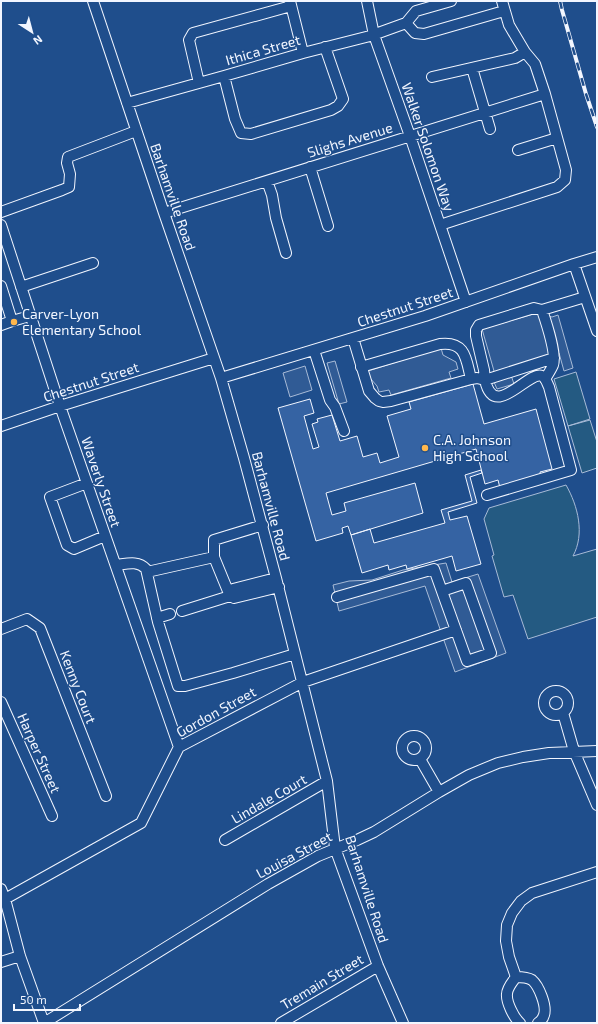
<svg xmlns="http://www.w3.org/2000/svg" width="598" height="1024" viewBox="0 0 598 1024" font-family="'Exo 2',sans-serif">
  <rect width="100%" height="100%" fill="#1f4e8c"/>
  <!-- green -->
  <path fill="#245a82" stroke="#a8bbd7" d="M576 372 590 419 568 426 554 379Z
    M590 420 597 442V468L582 473 568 426Z
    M566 485C578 506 585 534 573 556L597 549V617L528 639 513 595 504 597 492 556 494 555 484 519 489 508Z"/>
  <!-- parking -->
  <path fill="#305b95" stroke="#a8bbd7" d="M537 313 552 317 558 315 573 368 564 371 559 353 509 369 514 384 497 389 494 382V371L482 329Z
    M441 348 443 355 456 362 458 369 449 372 451 378 391 395 389 390 379 392 377 386 370 378 368 371Z
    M335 361 347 402 339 404 327 363Z
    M305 366 312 390 290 397 283 373Z
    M446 563 452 582 478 574 506 653 455 672 425 586 339 611 333 585 349 581 372 580 403 570Z"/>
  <!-- building -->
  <path fill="#3563a3" stroke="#f2f6ff" d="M473 384 484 424 536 409 552 469 540 472 541 477 500 488 498 480 485 484 476 449 326 493 332 515 346 511 344 503 415 483 423 513 351 535 348 526 342 528 343 533 316 541 278 408 310 399 314 413 304 416 313 449 319 447 312 424 318 422 317 419 332 415 340 441 357 436 363 457 377 453 380 463 399 457 387 416 411 409 409 402Z
    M481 470 482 473 470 477 477 503 448 512 450 520 467 516 481 564 456 571 452 556 407 569 406 565 389 570 388 565 362 573 351 535 370 529 374 543 445 523 441 510 472 501 465 475Z"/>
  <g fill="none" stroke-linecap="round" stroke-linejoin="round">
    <defs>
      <path id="minor" d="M93 1 164 213 221 378 244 458 276 578 327 781 335 848 378 966 403 1023
        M290 1 303 53
        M367 1 374 35 410 136 466 302
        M406 23 415 33 424 34 504 11
        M472 68 490 129
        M224 76 235 119 241 133 251 134 331 110 338 106 343 99 325 47
        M432 77 515 58 525 52
        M199 83 189 40 193 33 291 6
        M127 103 224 76 303 53 370 36 406 23 416 11 451 1
        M518 150 557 138
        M310 167 328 226
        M267 181 272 195 276 218 286 253
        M1 212 62 190 69 187 70 174 67 163 68 157 136 131
        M164 213 545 94
        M1 225 60 406 179 747
        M440 225 557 187 565 180 566 170 545 94 535 64 525 52 509 25 502 1
        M574 264 597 331
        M1 286 12 321 30 316
        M21 287 93 263
        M542 310C546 322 557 354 553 365 551 370 548 374 545 379
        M1 325 12 321
        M353 338 369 391 375 398 379 401 383 402 391 401 471 379 477 378 485 380 484 370 476 336V330L479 325 534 308 542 310 585 297
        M314 350 330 400 335 407 344 431
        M361 367 440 344C466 341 466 359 471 379
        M221 378 425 316 574 264 597 257
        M1 426 60 406 214 358
        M87 483 50 497 67 545 74 549 105 536
        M487 495 571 470 549 387C547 383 546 378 542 376 528 370 494 422 485 380L554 358
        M116 565C126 564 138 560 146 569L158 622 178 686H185L233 673 295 654
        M147 572 214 557V540L263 525
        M276 578 233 589 230 596 234 598 279 587
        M337 597 434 569 467 661 491 653 466 583 442 591
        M182 611 230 596 214 557
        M157 618 170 614
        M1 629 27 619 40 628 106 796
        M544 703a12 12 0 1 1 24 0a12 12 0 1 1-24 0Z
        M1 702 52 816
        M563 713 574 751 597 805
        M402 748a12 12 0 1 1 24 0a12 12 0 1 1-24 0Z
        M420 759 439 792
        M225 840 327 781
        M1 889 5 899 20 956 44 1023
        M1 901 5 899 141 823 179 747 303 682 456 630
        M1 962 20 956
        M516 977 509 957 506 941 507 925 512 913 521 901 532 893 597 872
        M516 977C521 977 527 977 532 980 539 986 547 1006 544 1015 543 1019 541 1021 538 1023
        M516 977C513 981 507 988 507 994 506 1002 514 1018 520 1023
        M44 1023 268 884 318 856 357 840 374 832 439 792 469 775 498 763 523 757 549 753 597 751
        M281 1023 378 966"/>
    </defs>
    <!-- minor casing -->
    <use href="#minor" stroke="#f2f6ff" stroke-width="12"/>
    <!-- minor -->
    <use href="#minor" stroke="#1f4e8c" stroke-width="10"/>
    <defs>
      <path id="rail" d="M560 1 562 10 586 94 597 127"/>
    </defs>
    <!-- rail casing -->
    <use href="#rail" stroke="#f2f6ff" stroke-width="4"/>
    <!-- rail -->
    <use href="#rail" stroke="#1f4e8c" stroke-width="2.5" stroke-dasharray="8" stroke-linecap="butt"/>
  </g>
  <!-- markers -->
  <g fill="#ffb74d" stroke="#1f4e8c" stroke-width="1.5">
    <circle cx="14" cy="322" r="4"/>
    <circle cx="425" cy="448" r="4"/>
  </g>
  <g text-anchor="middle" stroke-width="3" stroke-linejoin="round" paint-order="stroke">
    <!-- street labels -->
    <g font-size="14" fill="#f2f6ff" stroke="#1f4e8c">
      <text transform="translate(263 50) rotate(-16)" y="5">Ithica Street</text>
      <text transform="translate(350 140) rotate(-17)" y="5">Slighs Avenue</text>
      <text transform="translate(428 147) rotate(71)" y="5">Walker Solomon Way</text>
      <text transform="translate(173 197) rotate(71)" y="5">Barhamville Road</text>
      <text transform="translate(405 307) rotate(-18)" y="5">Chestnut Street</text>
      <text transform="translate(91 382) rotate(-18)" y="5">Chestnut Street</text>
      <text transform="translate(101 482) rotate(71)" y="5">Waverly Street</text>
      <text transform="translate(271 506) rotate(75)" y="5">Barhamville Road</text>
      <text transform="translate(78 687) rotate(69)" y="5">Kenny Court</text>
      <text transform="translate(216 712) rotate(-29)" y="5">Gordon Street</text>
      <text transform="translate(39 753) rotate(66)" y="5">Harper Street</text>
      <text transform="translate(269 799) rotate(-30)" y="5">Lindale Court</text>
      <text transform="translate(294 855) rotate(-28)" y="5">Louisa Street</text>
      <text transform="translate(367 889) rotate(72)" y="5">Barhamville Road</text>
      <text transform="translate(322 982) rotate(-31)" y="5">Tremain Street</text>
    </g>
    <!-- poi labels -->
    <g font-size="14" fill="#f2f6ff" stroke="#1f4e8c" text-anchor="start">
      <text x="22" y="319">Carver-Lyon<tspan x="22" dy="16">Elementary School</tspan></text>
      <text x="433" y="445">C.A. Johnson<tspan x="433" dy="16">High School</tspan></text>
    </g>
  </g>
  <!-- border -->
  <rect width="598" height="1024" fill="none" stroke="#f2f6ff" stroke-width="4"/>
  <!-- north arrow -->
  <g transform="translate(32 32) rotate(144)" stroke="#1f4e8c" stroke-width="3" paint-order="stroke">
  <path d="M0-3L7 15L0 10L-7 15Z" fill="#f2f6ff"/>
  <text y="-6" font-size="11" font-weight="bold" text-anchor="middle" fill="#f2f6ff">N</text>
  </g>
  <!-- scale -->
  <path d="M14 1004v6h66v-6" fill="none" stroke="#f2f6ff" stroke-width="2"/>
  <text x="20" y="1004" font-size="12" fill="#f2f6ff" stroke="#1f4e8c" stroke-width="3" paint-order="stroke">50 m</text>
</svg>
